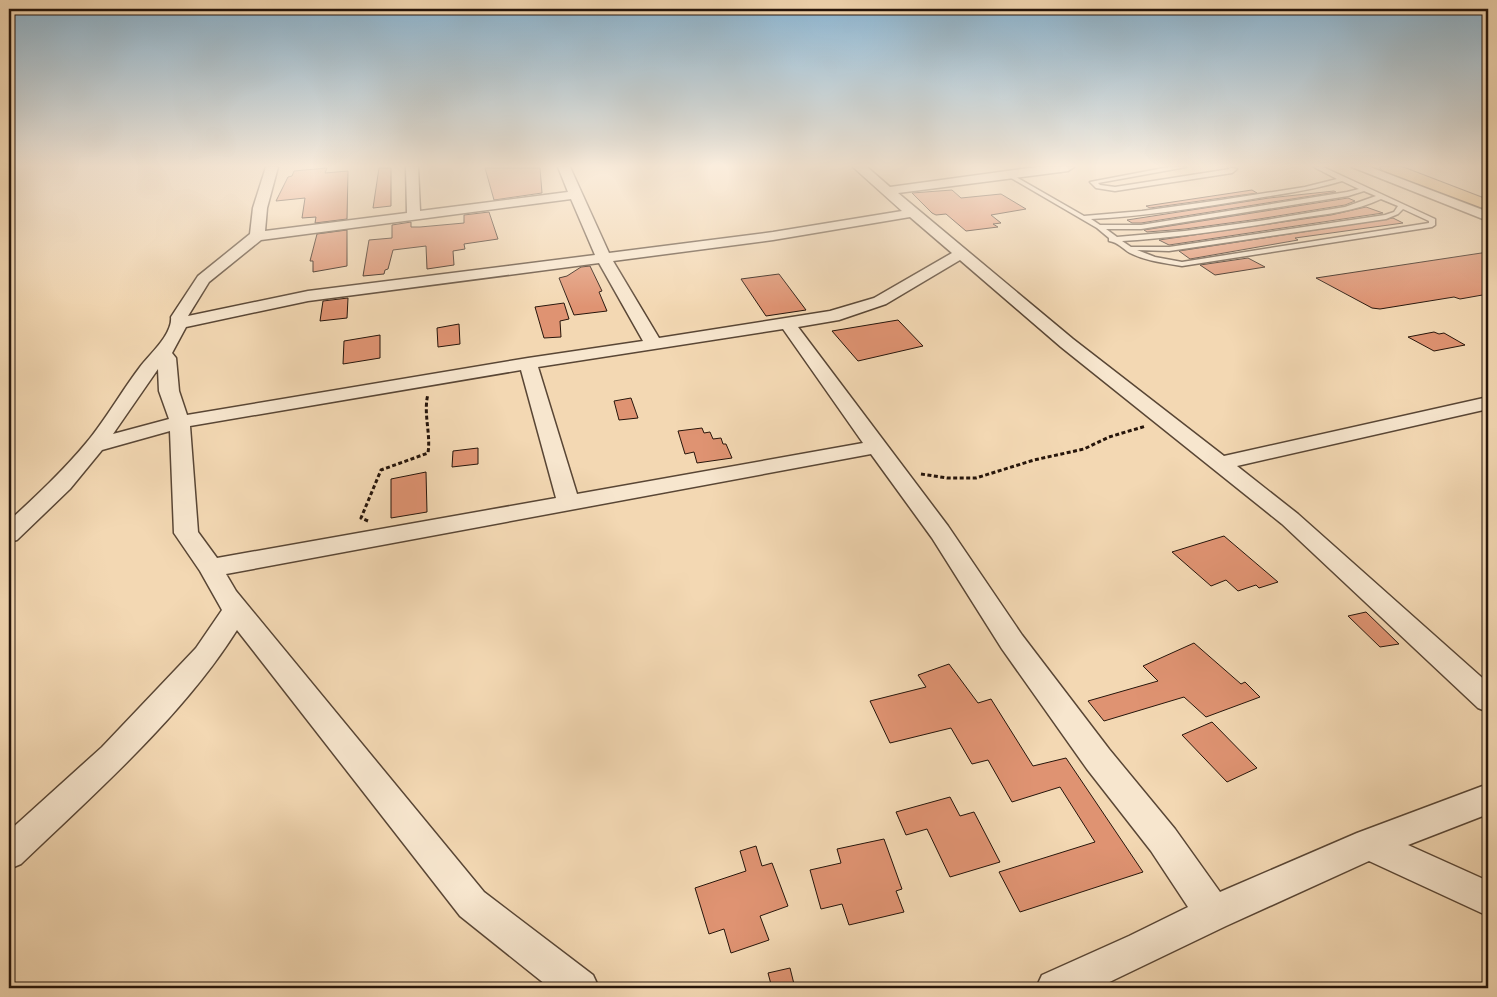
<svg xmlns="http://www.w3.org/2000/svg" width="1497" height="997" viewBox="0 0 1497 997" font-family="'IM FELL English',serif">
  <rect width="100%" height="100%" fill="#f3d8b3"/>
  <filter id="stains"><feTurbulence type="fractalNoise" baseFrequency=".004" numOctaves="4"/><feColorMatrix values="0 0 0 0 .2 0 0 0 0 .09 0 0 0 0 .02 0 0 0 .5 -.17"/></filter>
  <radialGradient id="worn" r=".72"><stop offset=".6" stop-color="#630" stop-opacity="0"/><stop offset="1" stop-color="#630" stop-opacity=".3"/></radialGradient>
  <!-- building -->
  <path fill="#df9372" stroke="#26150b" d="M327 168 325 173 348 171 347 219 315 223 316 217 302 218 305 198 276 201 288 177 292 176 294 171Z
    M379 168H391V206L373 208Z
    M485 168H540L542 193 494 200Z
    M952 190 961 198 1001 194 1026 209 991 215 1001 223 993 224 998 227 966 231 946 214 936 215 932 213 912 193Z
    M1252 190 1257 193 1150 208 1146 206Z
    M1334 191 1336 192 1141 223H1132L1127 220 1269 198Z
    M1348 198 1355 201 1345 205 1259 219 1185 229 1147 232 1144 230Z
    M1366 207 1383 213 1169 245 1159 240 1331 215Z
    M489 212 498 239 464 244 465 249 453 251 454 265 427 269 426 246 393 250 388 269 385 270 384 274 363 276 369 240 392 238V225L411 222V227H420L464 223V215Z
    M1393 218 1403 223 1295 238 1298 240 1190 259 1179 251Z
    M347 230V266L313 272V261H310L317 234Z
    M1488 252V294L1460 299 1454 297 1380 309 1372 308 1316 278Z
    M1248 258 1265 267 1215 275 1200 265Z
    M590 266 602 291 599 292 607 311 574 315 559 278 567 276 581 267Z
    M779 274 806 310 766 316 741 279Z
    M348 298 347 318 320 321 323 301Z
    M564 303 569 319 560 321 561 337 544 338 535 307Z
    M898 320 923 346 858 361 832 331Z
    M459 324 460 344 438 347 437 328Z
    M1434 332 1439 334 1444 333 1465 345 1434 351 1408 337Z
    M380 335V358L343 364 344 341Z
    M631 398 638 418 619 420 614 401Z
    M702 428 704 433 710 432 713 439 721 438 723 444H726L732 458 697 463 694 452 685 454 678 431Z
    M478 448V464L452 467 453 451Z
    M426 472 427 512 391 518V479Z
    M1224 536 1278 582 1259 588 1256 585 1238 591 1226 580 1211 586 1172 552Z
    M1366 612 1399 644 1380 647 1348 616Z
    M1194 643 1241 684 1245 682 1260 697 1206 717 1184 697 1104 721 1088 701 1158 681 1143 666Z
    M949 664 978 703 991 699 1033 766 1066 758 1143 872 1020 912 999 872 1095 842 1060 787 1012 802 988 760 972 764 951 728 890 743 870 701 926 687 918 675Z
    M1212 722 1257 768 1227 782 1182 735Z
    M950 797 960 816 974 812 1000 862 950 877 927 829 906 835 896 812Z
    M884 839 902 889 896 891 904 912 849 925 842 904 821 909 810 870 841 863 837 849Z
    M756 846 762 866 772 863 788 906 760 916 769 940 731 953 724 929 709 934 695 888 746 871 740 851Z
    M790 968 795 988H772L768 973Z"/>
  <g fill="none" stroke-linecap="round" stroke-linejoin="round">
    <defs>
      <path id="service" d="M1169 167H1186L1098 183 1100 185 1115 187 1230 169 1228 167 1237 169 1232 173 1115 191 1096 188 1090 182Z
        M1314 167H1323L1435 219V225L1432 227 1182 266C1164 263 1146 261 1130 253 1123 249 1118 242 1109 241V238L1097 228 1006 175 1011 174 1084 216 1142 211 1221 200 1305 187 1337 179ZM1342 181 1359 189 1347 192 1141 225H1100L1091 219C1145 216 1198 208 1252 199 1282 194 1313 190 1342 181ZM1364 191 1376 196 1345 207 1259 221 1185 231 1117 237 1106 229H1141L1348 196ZM1381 199 1398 206 1394 212 1385 215 1169 247H1131L1122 241C1182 237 1241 228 1300 218 1327 214 1356 211 1381 199ZM1403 209 1429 221V223L1182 262 1155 257 1137 250 1169 251 1386 219 1398 214Z"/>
      <path id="minor" d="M9 167H15V168L9 172Z
        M266 167H278L267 208 265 231 407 213 406 167H418L420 211 568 192 558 167H570L609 253 773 232 902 211 853 167H867L890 187 1037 167H1074L1068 171 898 193 1073 339 1224 456 1488 397V409L1237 466 1298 514 1488 683V712L1478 708 1282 524 1061 347 960 260 886 304 839 320 798 327 948 526 1022 635 1109 749 1175 829 1220 892 1357 833 1488 784V814L1408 845 1488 881V916L1369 861 1226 926 1097 988H1036L1042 975 1129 936 1188 907 1151 851 1087 769 1002 649 932 538 871 454 226 574 236 591 484 892 593 975 599 988H550L460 916 237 630C183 716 95 793 21 864L9 869V831L102 747 196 648 222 610 200 571 174 533 170 431 102 450 70 489 17 540 9 542V521C36 496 63 471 87 442 106 419 121 392 140 367 149 355 173 334 171 317L198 276 250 234 253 208ZM571 199 595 255 308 291 188 316 209 282 261 240ZM910 217 952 253 874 298 830 311 659 338 613 261 773 240ZM599 263 643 341 528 358 187 415 179 391 176 358 172 353 186 327 308 301ZM783 329 863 443 577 494 538 367ZM158 369 159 391 169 419 113 434ZM521 370 556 498 217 558 198 532 190 426Z
        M1352 167H1370L1488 212V221Z"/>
      <path id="trunk" d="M1380 167H1402L1488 200V210L1382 170Z"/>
    </defs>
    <!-- service casing -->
    <use href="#service" stroke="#594635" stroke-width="3"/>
    <!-- minor casing -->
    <use href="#minor" stroke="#594635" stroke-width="3"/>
    <!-- trunk casing -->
    <use href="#trunk" stroke="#26150b" stroke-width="2"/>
    <!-- path -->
    <path stroke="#26150b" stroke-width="3" stroke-dasharray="4 2.5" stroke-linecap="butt" d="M921 474 947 478H976L1034 460 1084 449 1109 437 1146 426
      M368 521 361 518 381 470 428 453C431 433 423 414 428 394"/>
    <!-- service -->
    <use href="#service" fill="#f7e6ce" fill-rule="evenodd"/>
    <!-- minor -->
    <use href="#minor" fill="#f7e6ce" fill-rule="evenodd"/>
    <!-- trunk -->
    <use href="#trunk" fill="#eabc7a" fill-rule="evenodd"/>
  </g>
  <!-- sky -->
  <linearGradient id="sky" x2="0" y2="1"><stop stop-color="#8ab6d4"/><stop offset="0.54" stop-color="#faeddd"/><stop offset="1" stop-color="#faeddd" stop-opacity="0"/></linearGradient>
  <rect width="1497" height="307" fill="url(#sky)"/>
  <!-- margin -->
  <rect width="1497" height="997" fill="none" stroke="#f3d8b3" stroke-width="30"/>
  <rect x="10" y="10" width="1477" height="977" fill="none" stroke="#26150b" stroke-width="2.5"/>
  <rect x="15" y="15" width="1467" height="967" fill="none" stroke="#26150b"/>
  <rect width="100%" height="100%" filter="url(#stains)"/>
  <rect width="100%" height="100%" fill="url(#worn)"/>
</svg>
